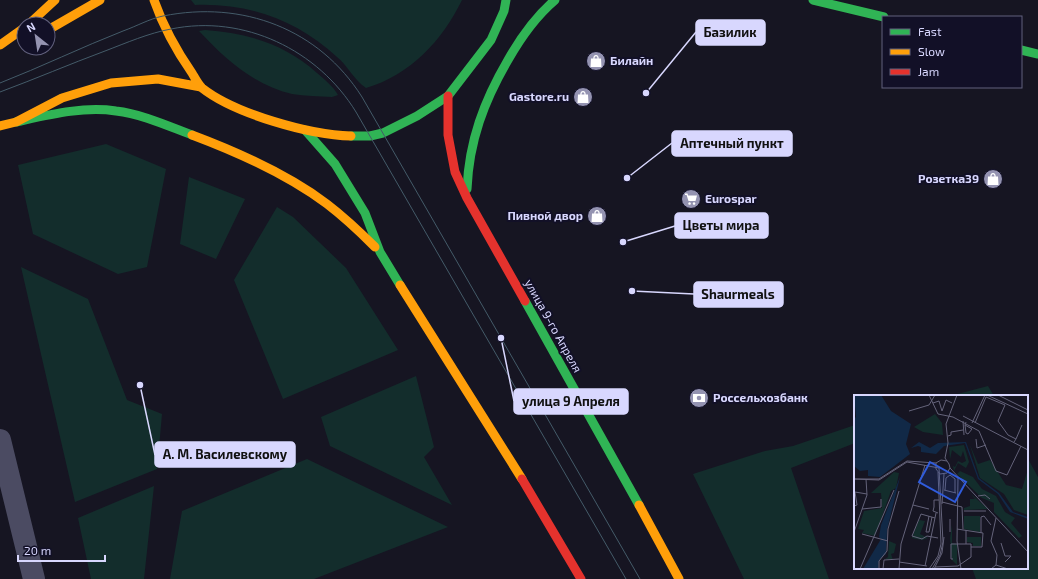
<svg xmlns="http://www.w3.org/2000/svg" width="1038" height="579" viewBox="0 0 1038 579" font-family="'Exo 2',sans-serif">
  <rect width="100%" height="100%" fill="#161522"/>
  <!-- green -->
  <path fill="#132d2c" d="M191 0H462C442 41 410 75 366 88 354 80 348 66 337 57 297 20 250 3 195 5Z
    M205 30C247 33 285 44 317 73 324 79 333 86 338 95L332 97C319 96 305 96 292 94 254 85 225 59 199 31Z
    M106 144 166 169 147 267 118 274 33 234 18 165Z
    M189 177 245 199 216 259 180 244Z
    M277 207 293 217 346 268 398 350 283 399 234 280Z
    M21 267 88 299 127 400 162 414 157 469 75 502Z
    M416 376 434 447 424 457 452 505 330 446 321 417Z
    M988 386 994 396H950Z
    M855 425V443L791 468 829 579H744L693 474 765 451 793 446Z
    M1027 457 1038 477V579H976L972 568H1027Z
    M307 459 448 527 314 579H170L182 511Z
    M154 486 144 579H91L78 518Z"/>
  <g fill="none" stroke-linecap="round" stroke-linejoin="round">
    <!-- street -->
    <path stroke="#4b4b62" stroke-width="22" d="M0 440 34 579"/>
    <!-- fast -->
    <path stroke="#30b455" stroke-width="9" d="M813 0 884 17
      M1021 50 1038 54
      M16 122C48 115 83 106 116 111 142 114 168 126 192 135
      M305 130 335 164 365 213 380 252 400 285
      M351 136H370L383 133 417 116 448 96 491 40 504 11 506 0
      M467 189C469 141 484 101 508 60 521 37 535 17 555 0
      M525 301 639 505"/>
    <!-- slow -->
    <path stroke="#ff9f0a" stroke-width="9" d="M154 0C163 26 176 50 192 73 195 78 198 84 202 88 235 114 310 135 351 136
      M29 24 55 0
      M48 30 100 0
      M0 45 24 28
      M0 126 16 122 62 98 111 83 158 79 201 87
      M192 135C240 153 287 174 327 204 344 217 360 232 375 247
      M400 285 522 479
      M639 505 679 579"/>
    <!-- jam -->
    <path stroke="#e5322d" stroke-width="9" d="M448 96V135L455 172 467 198 525 301
      M522 479 581 579"/>
    <!-- tram -->
    <path stroke="#445b69" stroke-width="1" d="M0 83C41 67 82 47 123 31 137 26 149 19 163 16 243 0 319 29 362 97L640 579
      M0 92C35 79 70 64 105 51 126 43 149 33 171 29 244 14 318 50 356 112L626 579"/>
  </g>
  <!-- icons -->
  <defs>
    <symbol id="shop-disc" viewBox="-11 -11 22 22"><circle r="9.5" fill="#9493b1" stroke="#121027"/><path d="M-5-2.5h2.3a2.7 3.5 0 0 1 5.4 0H5L5.5 6h-11ZM-1.5-2.5h3a1.5 2.3 0 0 0-3 0Z" fill="#fff"/></symbol>
    <symbol id="supermarket-disc" viewBox="-11 -11 22 22"><circle r="9.5" fill="#9493b1" stroke="#121027"/><path d="M-6-5.5h2.5l.6 2H6L4.5 2H-2.5L-4.4-4H-6ZM-1.5 3.2a1.3 1.3 0 1 0 .1 0ZM3 3.2a1.3 1.3 0 1 0 .1 0Z" fill="#fff"/></symbol>
    <symbol id="bank-disc" viewBox="-11 -11 22 22"><circle r="9.5" fill="#9493b1" stroke="#121027"/><path d="M-6-4H6V4H-6ZM0-2.3a2.3 2.3 0 1 0 0 4.6a2.3 2.3 0 1 0 0-4.6Z" fill="#fff"/></symbol>
  </defs>
  <g fill-rule="evenodd">
    <use href="#shop-disc" x="585" y="50" width="22" height="22"/>
    <use href="#shop-disc" x="572" y="86" width="22" height="22"/>
    <use href="#shop-disc" x="982" y="168" width="22" height="22"/>
    <use href="#supermarket-disc" x="680" y="188" width="22" height="22"/>
    <use href="#shop-disc" x="586" y="205" width="22" height="22"/>
    <use href="#bank-disc" x="688" y="387" width="22" height="22"/>
  </g>
  <g text-anchor="middle" stroke-width="4" stroke-linejoin="round" paint-order="stroke">
    <!-- poi labels -->
    <g font-size="12" font-weight="bold" fill="#d8d7fe" stroke="#121027" text-anchor="start">
      <text x="610" y="65">Билайн</text>
      <text x="569" y="101" text-anchor="end">Gastore.ru</text>
      <text x="979" y="183" text-anchor="end">Розетка39</text>
      <text x="705" y="203">Eurospar</text>
      <text x="583" y="220" text-anchor="end">Пивной двор</text>
      <text x="713" y="402">Россельхозбанк</text>
    </g>
    <!-- street labels -->
    <g font-size="12" fill="#d8d7fe" stroke="#121027">
      <text transform="translate(553 326) rotate(61)" y="4">улица 9-го Апреля</text>
    </g>
  </g>
  <!-- overview -->
  <g transform="translate(854 395)">
    <rect width="174" height="174" fill="#161522"/>
    <path d="M81 19 88 28 89 40 69 37 60 32ZM110 50 115 67 112 73 104 68 100 76 99 71 101 72 104 66 108 68 112 66 109 56 107 62 98 55 96 64 95 52ZM116 50 124 69 136 65 152 90 168 94 174 74V120L160 115 150 99 126 83ZM106 76 119 82 128 94 142 101 151 117 161 123 157 128 168 141 165 143 140 117V108L128 103 103 79ZM40 77 45 78 42 93 37 96 21 141 8 138 10 135 4 134 10 116 28 113 27 98H17ZM117 99 134 114 110 115V113L116 111V104H121ZM110 121H126V137L110 134ZM65 125 71 126 66 139 74 143 68 145 58 143ZM98 130V148L103 149V170L98 165 96 143ZM113 142H127V151H119V148L113 147ZM35 146 42 149 40 158 37 159 39 165 31 164 34 162Z" fill="#132d2c"/>
    <path d="M0 0H27L37 16 57 29 52 49 56 59 26 82 14 81V75L6 76 0 71V24L2 22ZM65 47 76 53 84 48 112 47 125 83 145 98 159 117 174 122V124L156 117 144 99 124 84 111 48 90 51 82 59 67 57V52L64 51 57 53ZM46 82 33 135 32 159 25 165 24 174H9L27 144 25 142 27 130Z" fill="#112947"/>
    <path fill="none" stroke="#64637a" stroke-width="1" d="M75 0 84 19 99 22 125 36 142 76 153 80 167 51M133 0 174 19M144 0 174 15M79 8 85 6 88 16M55 16 75 10 81 0M88 16 92 5 98 8M109 21 174 55M109 26 110 40M118 28 131 0M121 28 132 2 151 10 144 26 154 40 162 44 160 47M111 30 118 34 114 39 112 38 111 30 112 27M94 41 97 40V37L109 35M122 44 123 53 132 50M162 44 168 30M93 66 87 65 82 68V74L86 79 93 78 96 73 95 69 91 63 94 48 92 29 103 0M96 73 174 157M104 83 103 146 107 174M0 84H25L53 66 82 68M0 84 25 85 53 67 85 73 89 147 86 160 78 174M90 95 102 98M91 95 92 83 96 80 101 84V98M124 101 131 100 136 104M88 107 108 112 109 134M88 109 90 79M59 110 75 114M0 111 3 110 1 97 13 99M8 114 27 112V104M110 116H132M84 118 79 116 80 112V105H85M75 121 72 137H75L78 122M81 123 67 119 58 141 68 144 73 141 84 143M96 124V137M103 134 129 138 128 152H117M112 135V149M0 137 13 100 12 84M127 138V122L130 121 137 130M8 139 34 146M147 148 151 161H157L151 167M45 167 73 171M142 170 154 174M71 171 82 118M81 172 104 171 117 162V149H97V164H99M6 174 40 95M25 174V166L33 156 34 134 45 96M29 174 30 165 45 164M45 174 47 149 71 70M75 174 84 161 87 149 84 77M80 174 88 158 90 142M137 174 142 170 143 160 137 146 142 123"/>
    <path fill="#305cdc" fill-opacity="0.15" stroke="#305cdc" stroke-width="2" d="M76 67 112 87 101 107 65 87Z"/>
    <rect width="174" height="174" fill="none" stroke="#d8d7fe" stroke-width="2"/>
  </g>
  <!-- callouts -->
  <path fill="none" stroke="#d8d7fe" stroke-width="1.5" d="M646 93L696 32M627 178L672 143M623 242L675 226M632 291L694 294M501 338L514 401M140 385L155 455"/>
  <g fill="#d8d7fe" stroke="#121027" stroke-width="1.5">
    <circle cx="646" cy="93" r="4"/>
    <circle cx="627" cy="178" r="4"/>
    <circle cx="623" cy="242" r="4"/>
    <circle cx="632" cy="291" r="4"/>
    <circle cx="501" cy="338" r="4"/>
    <circle cx="140" cy="385" r="4"/>
  </g>
  <g fill="#d8d7fe" stroke="#d8d7fe" stroke-width="1.5">
    <rect x="696" y="20" width="69" height="25" rx="4"/>
    <rect x="672" y="131" width="120" height="25" rx="4"/>
    <rect x="675" y="213" width="93" height="25" rx="4"/>
    <rect x="694" y="282" width="89" height="25" rx="4"/>
    <rect x="514" y="389" width="114" height="25" rx="4"/>
    <rect x="155" y="442" width="140" height="25" rx="4"/>
  </g>
  <g font-size="13" text-anchor="middle" font-weight="bold" fill="#111">
    <text x="730" y="37">Базилик</text>
    <text x="732" y="148">Аптечный пункт</text>
    <text x="721" y="230">Цветы мира</text>
    <text x="738" y="299">Shaurmeals</text>
    <text x="571" y="406">улица 9 Апреля</text>
    <text x="225" y="459">А. М. Василевскому</text>
  </g>
  <!-- legend -->
  <rect x="882" y="16" width="140" height="72" fill="#121027" stroke="#61607d"/>
  <rect x="890" y="29" width="20" height="6" fill="#30b455" stroke="#61607d"/>
  <text x="918" y="36" font-size="12" fill="#d8d7fe">Fast</text>
  <rect x="890" y="49" width="20" height="6" fill="#ff9f0a" stroke="#61607d"/>
  <text x="918" y="56" font-size="12" fill="#d8d7fe">Slow</text>
  <rect x="890" y="69" width="20" height="6" fill="#e5322d" stroke="#61607d"/>
  <text x="918" y="76" font-size="12" fill="#d8d7fe">Jam</text>
  <!-- north arrow -->
  <g transform="translate(36 36) rotate(330)"><circle r="19" fill="#121027" stroke="#61607d"/>
  <path d="M0-3L7 15L0 10L-7 15Z" fill="#9493b1"/>
  <text y="-6" font-size="11" font-weight="bold" text-anchor="middle" fill="#d8d7fe">N</text>
  </g>
  <!-- scale -->
  <path d="M18 555v6h87v-6" fill="none" stroke="#d8d7fe" stroke-width="2"/>
  <text x="24" y="555" font-size="12" fill="#d8d7fe" stroke="#121027" stroke-width="3" paint-order="stroke">20 m</text>
</svg>
